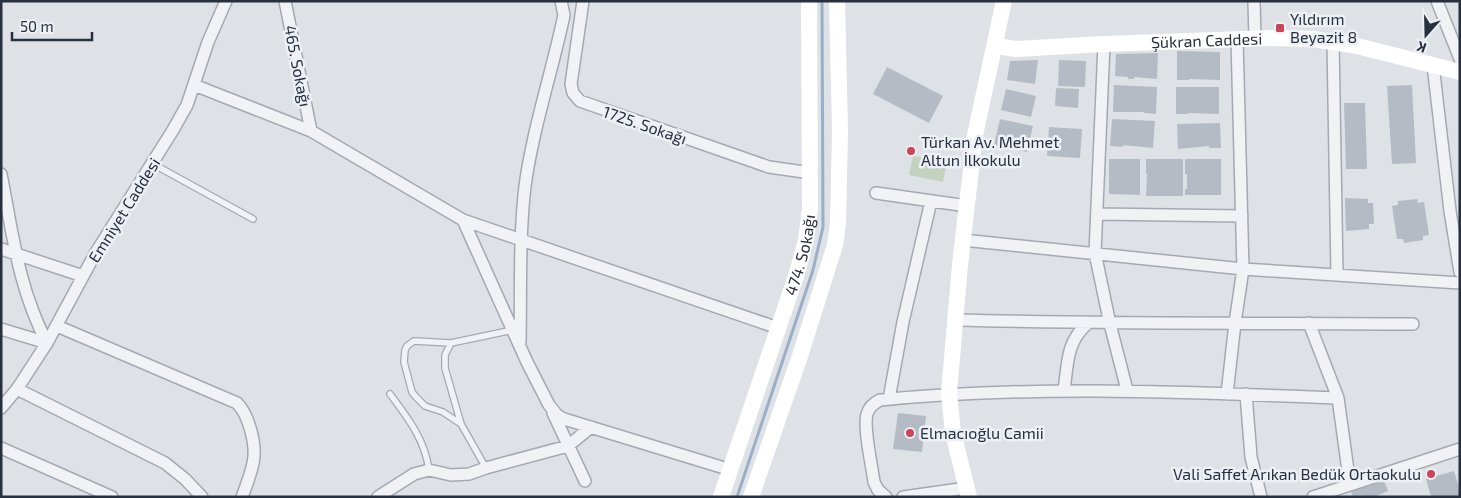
<svg xmlns="http://www.w3.org/2000/svg" width="1461" height="498" viewBox="0 0 1461 498" font-family="'Exo 2',sans-serif">
  <rect width="100%" height="100%" fill="#dee2e7"/>
  <!-- green -->
  <path fill="#c4d1bf" d="M913 156 947 162 943 182 909 175Z"/>
  <g fill="none" stroke-linecap="round" stroke-linejoin="round">
    <!-- stream -->
    <path stroke="#9aafc7" stroke-width="3" d="M737 497 813 270 823 227 822 1"/>
  </g>
  <!-- building -->
  <path fill="#b5bbc4" d="M1177 51 1220 52V80L1189 79V80H1177Z
    M1158 53 1157 79 1134 77V79H1128V77L1115 76 1116 54Z
    M1038 60 1035 84 1007 80 1010 61Z
    M1059 60 1086 61 1085 87 1058 86Z
    M887 67 943 96 929 123 873 94Z
    M1114 85 1157 87 1156 114 1144 113V112H1113Z
    M1412 85 1416 163 1392 164 1387 86Z
    M1176 87H1219V114L1188 113V114H1176Z
    M1056 88 1079 89 1078 108 1055 106Z
    M1006 89 1036 96 1031 117 1001 110Z
    M1344 103H1365L1367 169H1346Z
    M1000 119 1033 126 1027 152 994 145Z
    M1112 119 1155 121 1153 148 1123 145V147L1110 146Z
    M1220 123 1221 148H1209V146L1178 149 1177 124Z
    M1049 127 1082 129 1080 158 1047 156Z
    M1109 159H1140V195L1109 194Z
    M1146 159H1183V196H1146L1147 174H1146Z
    M1185 159H1221V195H1185V189H1187V174H1185Z
    M1345 198 1368 199V203H1373L1374 224H1369V229L1346 231Z
    M1417 199 1418 203 1424 202 1429 235 1423 236V240L1404 243 1403 239H1397L1392 206 1398 205V201Z
    M898 413 926 416 922 452 893 449Z
    M1454 471 1460 491V497H1431L1426 479Z
    M1381 472 1388 491 1374 497H1353L1348 484Z"/>
  <g fill="none" stroke-linecap="round" stroke-linejoin="round">
    <defs>
      <path id="lane" d="M153 164 253 219
        M451 343 445 355V368L461 424 486 468
        M390 394C408 418 425 440 429 470
        M461 424 443 412 425 406 416 397 412 392 404 362 405 350 407 346 414 341 451 343 513 330"/>
      <path id="street" d="M285 1 311 131
        M583 1 571 84 573 93 580 101 769 167 811 173
        M1254 1 1255 39
        M1437 1 1460 59
        M1333 41 1337 275
        M1104 44 1095 253 1110 324 1127 390
        M1433 65 1450 211 1460 272
        M194 85 311 131 463 220 778 328
        M1 174C13 235 18 287 47 343
        M876 193 967 206
        M1097 214 1242 216
        M463 220 527 362 549 405 557 415 564 419 731 470
        M963 240 1243 269 1460 283
        M1 249 83 276
        M956 320C1108 324 1261 323 1413 324
        M1309 323 1338 398
        M57 326 237 403C249 415 257 446 253 463 251 474 246 486 242 497
        M1 329 47 343
        M520 342C521 290 519 238 525 186 533 128 552 72 564 15L561 1
        M17 389 165 463 185 479 202 497
        M1064 390C1068 363 1066 342 1088 323
        M1227 394 1235 323 1243 269 1237 39
        M1246 394 1251 457 1261 497
        M889 399 903 322 931 201
        M1 408 17 389 47 343 95 254 173 130 187 105 208 42 226 1
        M553 413 585 481
        M1 448 112 497
        M378 497 414 474 429 470 451 475 469 474 486 468 568 446 591 427
        M886 497 878 490 874 482C872 466 863 427 867 414 869 407 874 403 880 400 1033 385 1185 392 1338 398L1350 485
        M903 497 967 488
        M1313 497 1460 449"/>
    </defs>
    <!-- lane casing -->
    <use href="#lane" stroke="#a4a9b1" stroke-width="8"/>
    <!-- street casing -->
    <use href="#street" stroke="#a4a9b1" stroke-width="14"/>
    <!-- lane -->
    <use href="#lane" stroke="#f1f2f6" stroke-width="5.5"/>
    <!-- street -->
    <use href="#street" stroke="#f1f2f6" stroke-width="11"/>
    <!-- secondary -->
    <g stroke="#fff" stroke-width="16">
      <path id="s1" d="M996 46 1016 49 1104 44 1273 38 1313 39 1357 46 1460 72"/>
      <path id="s2" d="M721 497 797 273 806 240 810 209 809 1"/>
      <path d="M751 497 800 356 835 245 838 224 840 131 837 1"/>
      <path d="M969 497 953 433 949 393 960 265 975 135 1004 1"/>
    </g>
  </g>
  <!-- markers -->
  <g fill="#ca4558" stroke="#edf0f5" stroke-width="2">
    <rect x="1275" y="23" width="10" height="10" rx="2.5"/>
    <circle cx="911" cy="151" r="5"/>
    <circle cx="910" cy="433" r="5"/>
    <circle cx="1431" cy="474" r="5"/>
  </g>
  <g text-anchor="middle" stroke-width="5" stroke-linejoin="round" paint-order="stroke">
    <!-- poi labels -->
    <g font-size="16" fill="#282f3e" stroke="#edf0f5" text-anchor="start">
      <text x="1290" y="25">Yıldırım<tspan x="1290" dy="18">Beyazit 8</tspan></text>
      <text x="921" y="148">Türkan Av. Mehmet<tspan x="921" dy="18">Altun İlkokulu</tspan></text>
      <text x="920" y="439">Elmacıoğlu Camii</text>
      <text x="1421" y="480" text-anchor="end">Vali Saffet Arıkan Bedük Ortaokulu</text>
    </g>
    <!-- street labels -->
    <g font-size="16" fill="#282f3e" stroke="#edf0f5">
      <text dy="6" stroke="none"><textPath href="#s1" startOffset="211">Şükran Caddesi</textPath></text>
      <text transform="translate(298 66) rotate(79)" y="6">465. Sokağı</text>
      <text transform="translate(645 125) rotate(19)" y="6">1725. Sokağı</text>
      <text transform="translate(124 210) rotate(-58)" y="6">Emniyet Caddesi</text>
      <text dy="6" stroke="none"><textPath href="#s2" startOffset="255">474. Sokağı</textPath></text>
    </g>
  </g>
  <!-- border -->
  <rect width="1461" height="498" fill="none" stroke="#282f3e" stroke-width="5"/>
  <!-- north arrow -->
  <g transform="translate(1426 35) rotate(200)" stroke="#edf0f5" stroke-width="4" paint-order="stroke">
  <path d="M0-4L9 19L0 12L-9 19Z" fill="#282f3e"/>
  <text y="-8" font-size="14" font-weight="bold" text-anchor="middle" fill="#282f3e">K</text>
  </g>
  <!-- scale -->
  <path d="M12 32v8h80v-8" fill="none" stroke="#282f3e" stroke-width="2.5"/>
  <text x="20" y="32" font-size="15" fill="#282f3e" stroke="#edf0f5" stroke-width="4" paint-order="stroke">50 m</text>
</svg>
